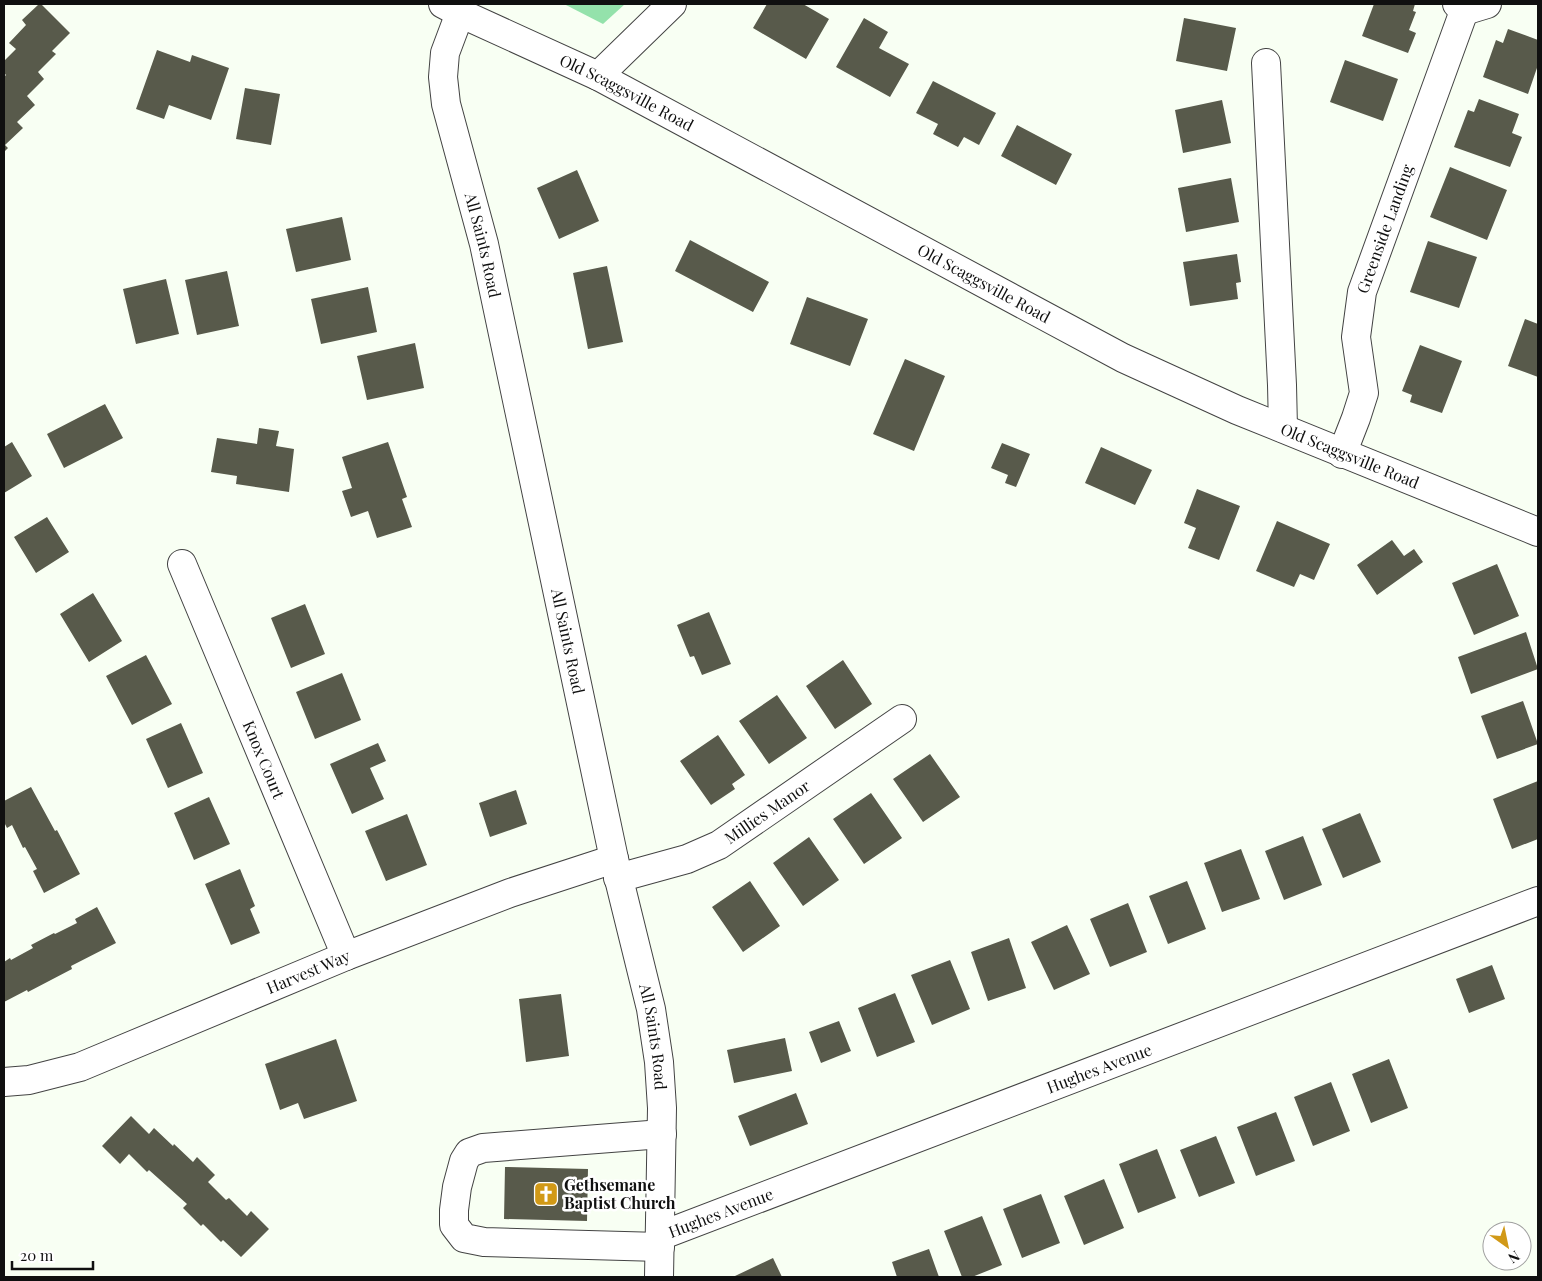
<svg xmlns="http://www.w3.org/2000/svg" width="1542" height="1281" viewBox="0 0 1542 1281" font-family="'Playfair Display',serif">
  <rect width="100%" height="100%" fill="#f8fff3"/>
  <!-- forest -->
  <path fill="#94e2ab" d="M564 4H625L603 24Z"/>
  <!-- building -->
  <path fill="#585a4b" d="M39 4H41L70 33 52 51 56 54 38 72 44 79 27 96 35 105 17 122 23 128 5 145 8 148 4 152V77L6 75 4 73V61L16 49 9 43 26 25 22 20Z
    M767 4H803L829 19 806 59 753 28Z
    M1374 4H1415L1413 11 1416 12 1409 30 1416 33 1408 53 1362 36Z
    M864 18 888 32 879 48 909 64 890 97 836 67Z
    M1184 18 1236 28 1227 71 1176 61Z
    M1508 29 1538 40V65L1528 94 1483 77 1496 40 1503 43Z
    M157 50 190 62 192 55 229 68 211 120 169 105 164 119 136 109Z
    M1345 60 1398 79 1383 121 1330 102Z
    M933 81 996 113 979 145 964 137 958 147 933 134 938 124 916 113Z
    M245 88 280 94 271 145 236 139Z
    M1479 99 1519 114 1512 133 1522 137 1510 167 1454 147 1468 110 1474 112Z
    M1222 100 1231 143 1183 153 1175 110Z
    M1017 125 1072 154 1056 185 1001 156Z
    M1450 167 1507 190 1487 240 1430 217Z
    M577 170 599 221 559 239 537 188Z
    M1231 178 1239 222 1186 232 1178 188Z
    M342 217 351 260 296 272 286 229Z
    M690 240 769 282 753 312 675 271Z
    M1428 241 1477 257 1459 308 1410 292Z
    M1237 254 1241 282 1236 283 1238 299 1190 306 1183 262Z
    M607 266 623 342 588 349 573 273Z
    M227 271 239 326 197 335 185 280Z
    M166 279 179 334 136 344 123 289Z
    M368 287 377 332 321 344 311 299Z
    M807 297 868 319 850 366 790 344Z
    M1525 319 1538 324V377L1508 366Z
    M415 343 424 388 367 400 357 356Z
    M1420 345 1462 361 1442 413 1410 402 1412 395 1402 391Z
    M905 359 945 376 914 451 873 434Z
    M105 404 123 438 64 468 47 434Z
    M259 428 279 431 276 446 294 449 289 492 236 484 237 476 211 472 217 438 257 444Z
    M12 442 32 476 4 493V447Z
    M388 442 407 497 402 499 412 527 377 538 368 511 351 517 342 491 352 488 342 457Z
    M1002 443 1030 454 1016 487 1005 483 1008 475 991 468Z
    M1101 447 1152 470 1135 505 1085 483Z
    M1197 489 1240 506 1219 560 1188 548 1196 528 1184 523Z
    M47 517 69 552 36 573 14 537Z
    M1277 521 1330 544 1314 580 1300 574 1294 587 1256 571Z
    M1392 540 1404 556 1414 549 1423 562 1377 595 1357 565Z
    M1497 564 1519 616 1474 635 1452 583Z
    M93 593 122 641 89 662 60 614Z
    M305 604 325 654 291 668 271 618Z
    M709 612 731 664 702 675 694 656 690 657 677 625Z
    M1526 632 1538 669 1471 694 1458 657Z
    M146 655 172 704 132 725 106 676Z
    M843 660 872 704 835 729 806 686Z
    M342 673 361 720 315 739 296 692Z
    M777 695 807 738 769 764 739 721Z
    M1523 701 1538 744 1497 759 1481 716Z
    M181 723 203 773 168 788 146 739Z
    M718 735 745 775 732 784 735 789 711 805 680 761Z
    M378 743 386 761 370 768 384 799 352 814 330 764Z
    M930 754 960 797 923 822 893 779Z
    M1538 781V839L1512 849 1493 799Z
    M31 787 55 831 57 830 80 874 44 893 33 871 37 869 25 847 23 848 12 825 7 828 4 822V801Z
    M516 790 527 824 490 837 479 803Z
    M871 793 902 838 864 864 833 819Z
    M209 797 230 844 194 860 174 813Z
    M1360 813 1381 862 1343 878 1322 829Z
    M407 814 427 865 386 881 365 831Z
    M1303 836 1322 885 1284 900 1265 851Z
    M809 837 839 880 803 906 773 863Z
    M1241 849 1260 899 1222 912 1204 863Z
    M240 869 255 906 250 909 260 933 231 945 205 884Z
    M750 881 780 926 743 952 712 907Z
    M1187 881 1206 929 1168 944 1149 896Z
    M1128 903 1147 952 1110 967 1090 919Z
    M97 907 116 943 71 966 72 969 28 992 27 990 4 1002V962L10 958 11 960 33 948 31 945 54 933 55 934 77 923 75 919Z
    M1067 925 1090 974 1054 990 1031 942Z
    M1009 938 1026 988 988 1001 971 952Z
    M950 960 970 1009 932 1025 911 975Z
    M1492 965 1505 999 1469 1013 1456 979Z
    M895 993 915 1042 877 1057 858 1008Z
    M561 994 569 1056 526 1062 519 999Z
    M839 1021 851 1051 821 1063 809 1032Z
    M785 1038 792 1071 734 1083 727 1050Z
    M336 1039 357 1101 304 1119 298 1103 280 1110 265 1064Z
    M1389 1059 1408 1108 1371 1123 1352 1074Z
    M1331 1082 1350 1131 1313 1146 1294 1097Z
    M796 1093 808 1124 750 1146 738 1116Z
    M1276 1112 1295 1161 1256 1176 1237 1127Z
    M131 1116 149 1134 154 1128 173 1146 174 1144 193 1162 197 1157 215 1175 208 1182 226 1200 229 1198 247 1216 251 1211 269 1229 241 1257 223 1240 221 1242 203 1224 201 1226 183 1208 187 1204 149 1170 147 1172 129 1154 120 1164 102 1146Z
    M1216 1136 1235 1183 1199 1197 1180 1150Z
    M1157 1149 1176 1198 1138 1213 1119 1164Z
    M505 1167 588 1169 587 1221 504 1219Z
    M1104 1179 1124 1228 1084 1245 1064 1196Z
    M1041 1194 1060 1243 1022 1258 1003 1209Z
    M982 1216 1002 1265 972 1277H962L944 1231Z
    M929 1249 939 1277H897L892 1262Z
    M773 1258 782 1277H736L735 1276Z"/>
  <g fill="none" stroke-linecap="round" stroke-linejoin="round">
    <defs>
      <g id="minor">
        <path id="s1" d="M443 4 460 13 598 76 1123 358 1237 410 1538 532"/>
        <path d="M1457 4 1464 11 1487 4"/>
        <path id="s2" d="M460 13 445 53 443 77 446 104 484 244 614 859 651 1009 659 1062 662 1108 659 1277"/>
        <path d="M1266 63 1282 385 1283 428"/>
        <path d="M598 76 672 4"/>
        <path id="s3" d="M1342 454 1356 418 1364 393 1356 337 1362 292 1464 11"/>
        <path id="s4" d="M182 564 346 956"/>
        <path id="s5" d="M618 878 687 859 719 845 902 719"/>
        <path id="s6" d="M4 1082 29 1080 80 1067 346 956 510 893 614 859"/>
        <path id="s7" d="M660 1236 1538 901"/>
        <path d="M660 1247 484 1242 464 1238 454 1225V1210L457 1187 464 1161 469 1153 483 1148 662 1134"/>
      </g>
    </defs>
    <!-- minor casing -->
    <use href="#minor" stroke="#434343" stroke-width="30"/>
    <!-- minor -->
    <use href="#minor" stroke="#fff" stroke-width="28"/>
  </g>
  <!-- icons -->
  <defs>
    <symbol id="church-square" viewBox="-11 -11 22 22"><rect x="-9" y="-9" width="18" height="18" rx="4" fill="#d19917" stroke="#fff"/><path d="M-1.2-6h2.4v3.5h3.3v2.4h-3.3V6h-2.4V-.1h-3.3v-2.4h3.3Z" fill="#fff"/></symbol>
  </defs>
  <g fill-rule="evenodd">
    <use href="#church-square" x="532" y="1180" width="28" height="28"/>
  </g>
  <g text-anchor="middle" stroke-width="5" stroke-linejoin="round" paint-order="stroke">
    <!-- street labels -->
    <g font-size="16" fill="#101010" stroke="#fff">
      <text dy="6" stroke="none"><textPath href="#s1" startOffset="204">Old Scaggsville Road</textPath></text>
      <text dy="6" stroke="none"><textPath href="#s3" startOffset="234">Greenside Landing</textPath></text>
      <text dy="6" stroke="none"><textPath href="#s2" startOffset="240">All Saints Road</textPath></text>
      <text dy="6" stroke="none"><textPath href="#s1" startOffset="609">Old Scaggsville Road</textPath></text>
      <text dy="6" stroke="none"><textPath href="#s1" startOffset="1014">Old Scaggsville Road</textPath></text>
      <text dy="6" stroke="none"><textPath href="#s2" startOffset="645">All Saints Road</textPath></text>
      <text dy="6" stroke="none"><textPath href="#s4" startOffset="212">Knox Court</textPath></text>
      <text dy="6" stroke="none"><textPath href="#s5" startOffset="165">Millies Manor</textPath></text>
      <text dy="6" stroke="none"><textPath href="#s6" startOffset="325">Harvest Way</textPath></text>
      <text dy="6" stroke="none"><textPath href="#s2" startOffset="1050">All Saints Road</textPath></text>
      <text dy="6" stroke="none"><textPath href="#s7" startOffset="470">Hughes Avenue</textPath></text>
      <text dy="6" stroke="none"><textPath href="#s7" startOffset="65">Hughes Avenue</textPath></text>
    </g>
    <!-- poi labels -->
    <g font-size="16" font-weight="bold" fill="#101010" stroke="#fff" text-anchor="start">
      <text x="564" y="1191">Gethsemane<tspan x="564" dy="18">Baptist Church</tspan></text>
    </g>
  </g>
  <!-- border -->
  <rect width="1542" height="1281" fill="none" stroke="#101010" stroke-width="10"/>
  <!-- north arrow -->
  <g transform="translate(1507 1246) rotate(147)"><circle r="24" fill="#ffffff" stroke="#9f9f9f"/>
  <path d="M0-4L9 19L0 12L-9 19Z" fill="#d19917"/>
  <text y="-8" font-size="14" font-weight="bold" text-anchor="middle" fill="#101010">N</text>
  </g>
  <!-- scale -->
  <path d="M12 1261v8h81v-8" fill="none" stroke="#101010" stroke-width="2.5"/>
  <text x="20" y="1261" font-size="15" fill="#101010" stroke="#ffffff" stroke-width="4" paint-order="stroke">20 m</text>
</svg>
